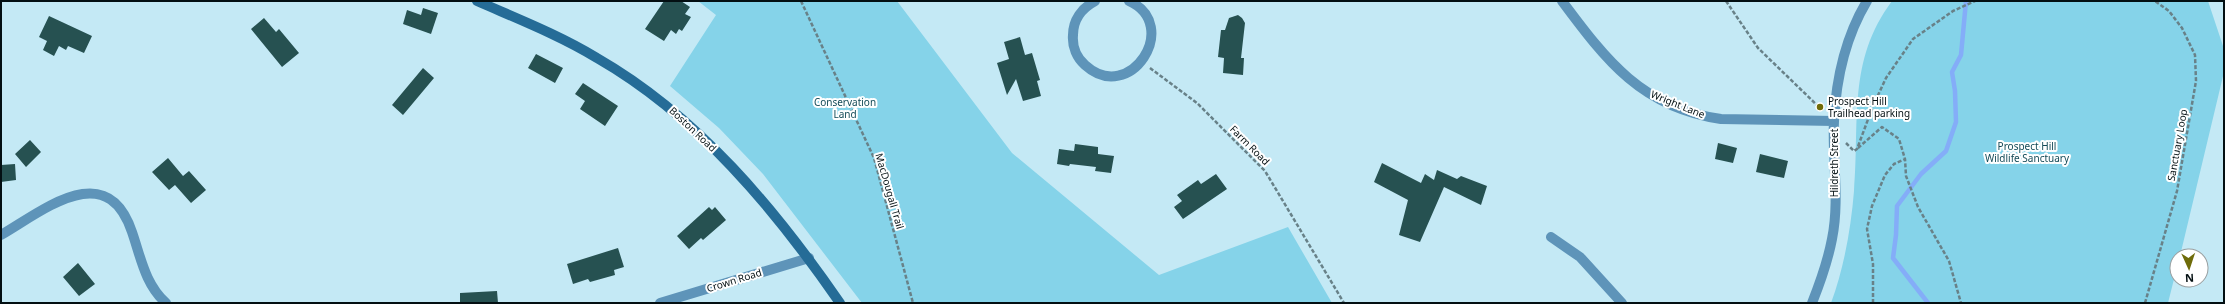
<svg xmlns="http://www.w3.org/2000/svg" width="2225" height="304" viewBox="0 0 2225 304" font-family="'Noto Sans',sans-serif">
  <rect width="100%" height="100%" fill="#c4e9f5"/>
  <!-- green -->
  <path fill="#85d3e9" d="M698 1H897L1012 153 1159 275 1288 227 1332 303H862L763 174 719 128 670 86 716 15Z
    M1892 1H2208L2224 49V72L2180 256H2177V267L2168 303H1831C1844 268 1851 228 1854 191 1860 122 1847 61 1892 1Z"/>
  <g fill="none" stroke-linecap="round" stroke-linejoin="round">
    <!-- stream -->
    <path stroke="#84adf8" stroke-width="4.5" d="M1928 303 1893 258 1896 235 1897 206 1921 174 1946 151 1956 122 1955 91 1952 72 1961 55 1966 1"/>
  </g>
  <!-- building -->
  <path fill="#265151" d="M664 1H681L690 7 685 14 691 17 682 31 679 29 676 34 671 30 664 41 645 29Z
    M423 8 438 13 431 34 403 24 407 10 421 15Z
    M1238 15 1242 18 1245 23 1241 58H1244L1243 75 1223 73 1224 58 1218 57 1221 30H1225L1229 18Z
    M49 16 92 36 84 53 68 46 66 50 59 46 54 56 43 50 47 41 39 37Z
    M264 18 276 32 279 29 299 53 282 67 251 29Z
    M1020 37 1025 55 1032 53 1040 80 1037 81 1041 96 1023 101 1016 79 1007 95 997 63 1009 59 1004 42Z
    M536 54 563 68 555 83 528 68Z
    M423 68 434 78 403 115 392 105Z
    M583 83 618 106 605 126 580 109 585 101 575 94Z
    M30 140 41 152 26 167 15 154Z
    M1718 143 1737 148 1733 163 1715 159Z
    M1075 144 1098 147V154L1114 156 1111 173 1095 171 1096 167 1070 164 1069 166 1057 164 1059 149 1074 151Z
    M1760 154 1788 161 1784 178 1756 172Z
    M168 158 183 176 189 171 206 190 191 203 175 185 169 190 152 172Z
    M1382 163 1421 183 1425 174 1434 180 1437 170 1457 179 1461 176 1487 186 1481 205 1444 187 1420 242 1399 235 1408 200 1374 182Z
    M15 164 16 180 1 182V165Z
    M1216 174 1227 189 1183 219 1174 207 1182 201 1177 195 1198 180 1201 184Z
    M709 207 712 210 715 207 726 220 703 240 701 238 689 249 677 236Z
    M618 248 624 267 614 270 615 275 590 282 588 279 573 284 567 264Z
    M78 263 95 284 79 296 63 277Z
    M497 291 498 303H460V293Z"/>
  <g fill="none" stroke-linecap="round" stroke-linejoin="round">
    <!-- path -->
    <path stroke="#688188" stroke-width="2.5" stroke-dasharray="4 2" stroke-linecap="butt" d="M801 1 874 158 913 303
      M1726 1 1758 48 1821 109
      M1150 68 1197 103 1265 171 1344 303
      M1846 143 1854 151 1857 149 1873 106 1886 78 1913 39 1953 11 1975 1
      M1858 148 1882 127 1899 139 1905 159 1906 176 1918 207 1949 261 1961 303
      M1873 303V264L1867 229 1872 206 1885 175 1894 164 1905 159
      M2145 303 2177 191 2196 81 2195 55 2182 28 2169 11 2155 1"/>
    <!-- minor -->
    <path stroke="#5e94b9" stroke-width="10" d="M1095 1C1082 8 1073 20 1073 35 1072 47 1077 58 1085 65 1130 106 1182 25 1129 1
      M1562 1C1606 60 1642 108 1721 119L1834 121
      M1 235C44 210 107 157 132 232 141 258 145 284 166 303
      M1551 237 1580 257 1622 303
      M660 303 809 258
      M1812 303C1820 283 1828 260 1832 239 1840 200 1832 160 1834 121 1836 80 1846 36 1867 1"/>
    <!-- secondary -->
    <path stroke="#256c97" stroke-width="10" d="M477 1C518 19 559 35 597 58 698 116 775 209 840 303"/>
  </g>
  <!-- markers -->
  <circle fill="#6f6c0a" stroke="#fff" stroke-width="1.5" cx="1820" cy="107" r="4"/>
  <g text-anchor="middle" stroke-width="4" stroke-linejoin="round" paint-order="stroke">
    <!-- poi labels -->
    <g font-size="10" fill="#030f12" stroke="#fff" text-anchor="start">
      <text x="1828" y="105">Prospect Hill<tspan x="1828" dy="12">Trailhead parking</tspan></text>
    </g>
    <!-- park labels -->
    <g font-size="10" fill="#134a57" stroke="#fff">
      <text x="845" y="106">Conservation<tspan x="845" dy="12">Land</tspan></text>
      <text x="2027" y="150">Prospect Hill<tspan x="2027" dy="12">Wildlife Sanctuary</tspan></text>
    </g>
    <!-- street labels -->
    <g font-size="10" fill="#030f12" stroke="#fff">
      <text transform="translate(1678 104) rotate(22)" y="4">Wright Lane</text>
      <text transform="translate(693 129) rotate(43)" y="4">Boston Road</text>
      <text transform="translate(1250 145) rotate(45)" y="4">Farm Road</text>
      <text transform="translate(2177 145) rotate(-80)" y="4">Sanctuary Loop</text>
      <text transform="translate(1834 163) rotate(-90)" y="4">Hildreth Street</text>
      <text transform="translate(890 191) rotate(74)" y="4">MacDougall Trail</text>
      <text transform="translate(734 280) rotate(-17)" y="4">Crown Road</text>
    </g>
  </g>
  <!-- border -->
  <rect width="2225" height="304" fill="none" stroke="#030f12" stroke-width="4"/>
  <!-- north arrow -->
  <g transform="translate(2189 268) rotate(177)"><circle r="19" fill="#ffffff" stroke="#9a9fa0"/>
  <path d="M0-3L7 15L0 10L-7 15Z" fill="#6f6c0a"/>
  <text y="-6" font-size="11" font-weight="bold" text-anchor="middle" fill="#030f12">N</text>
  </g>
</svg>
